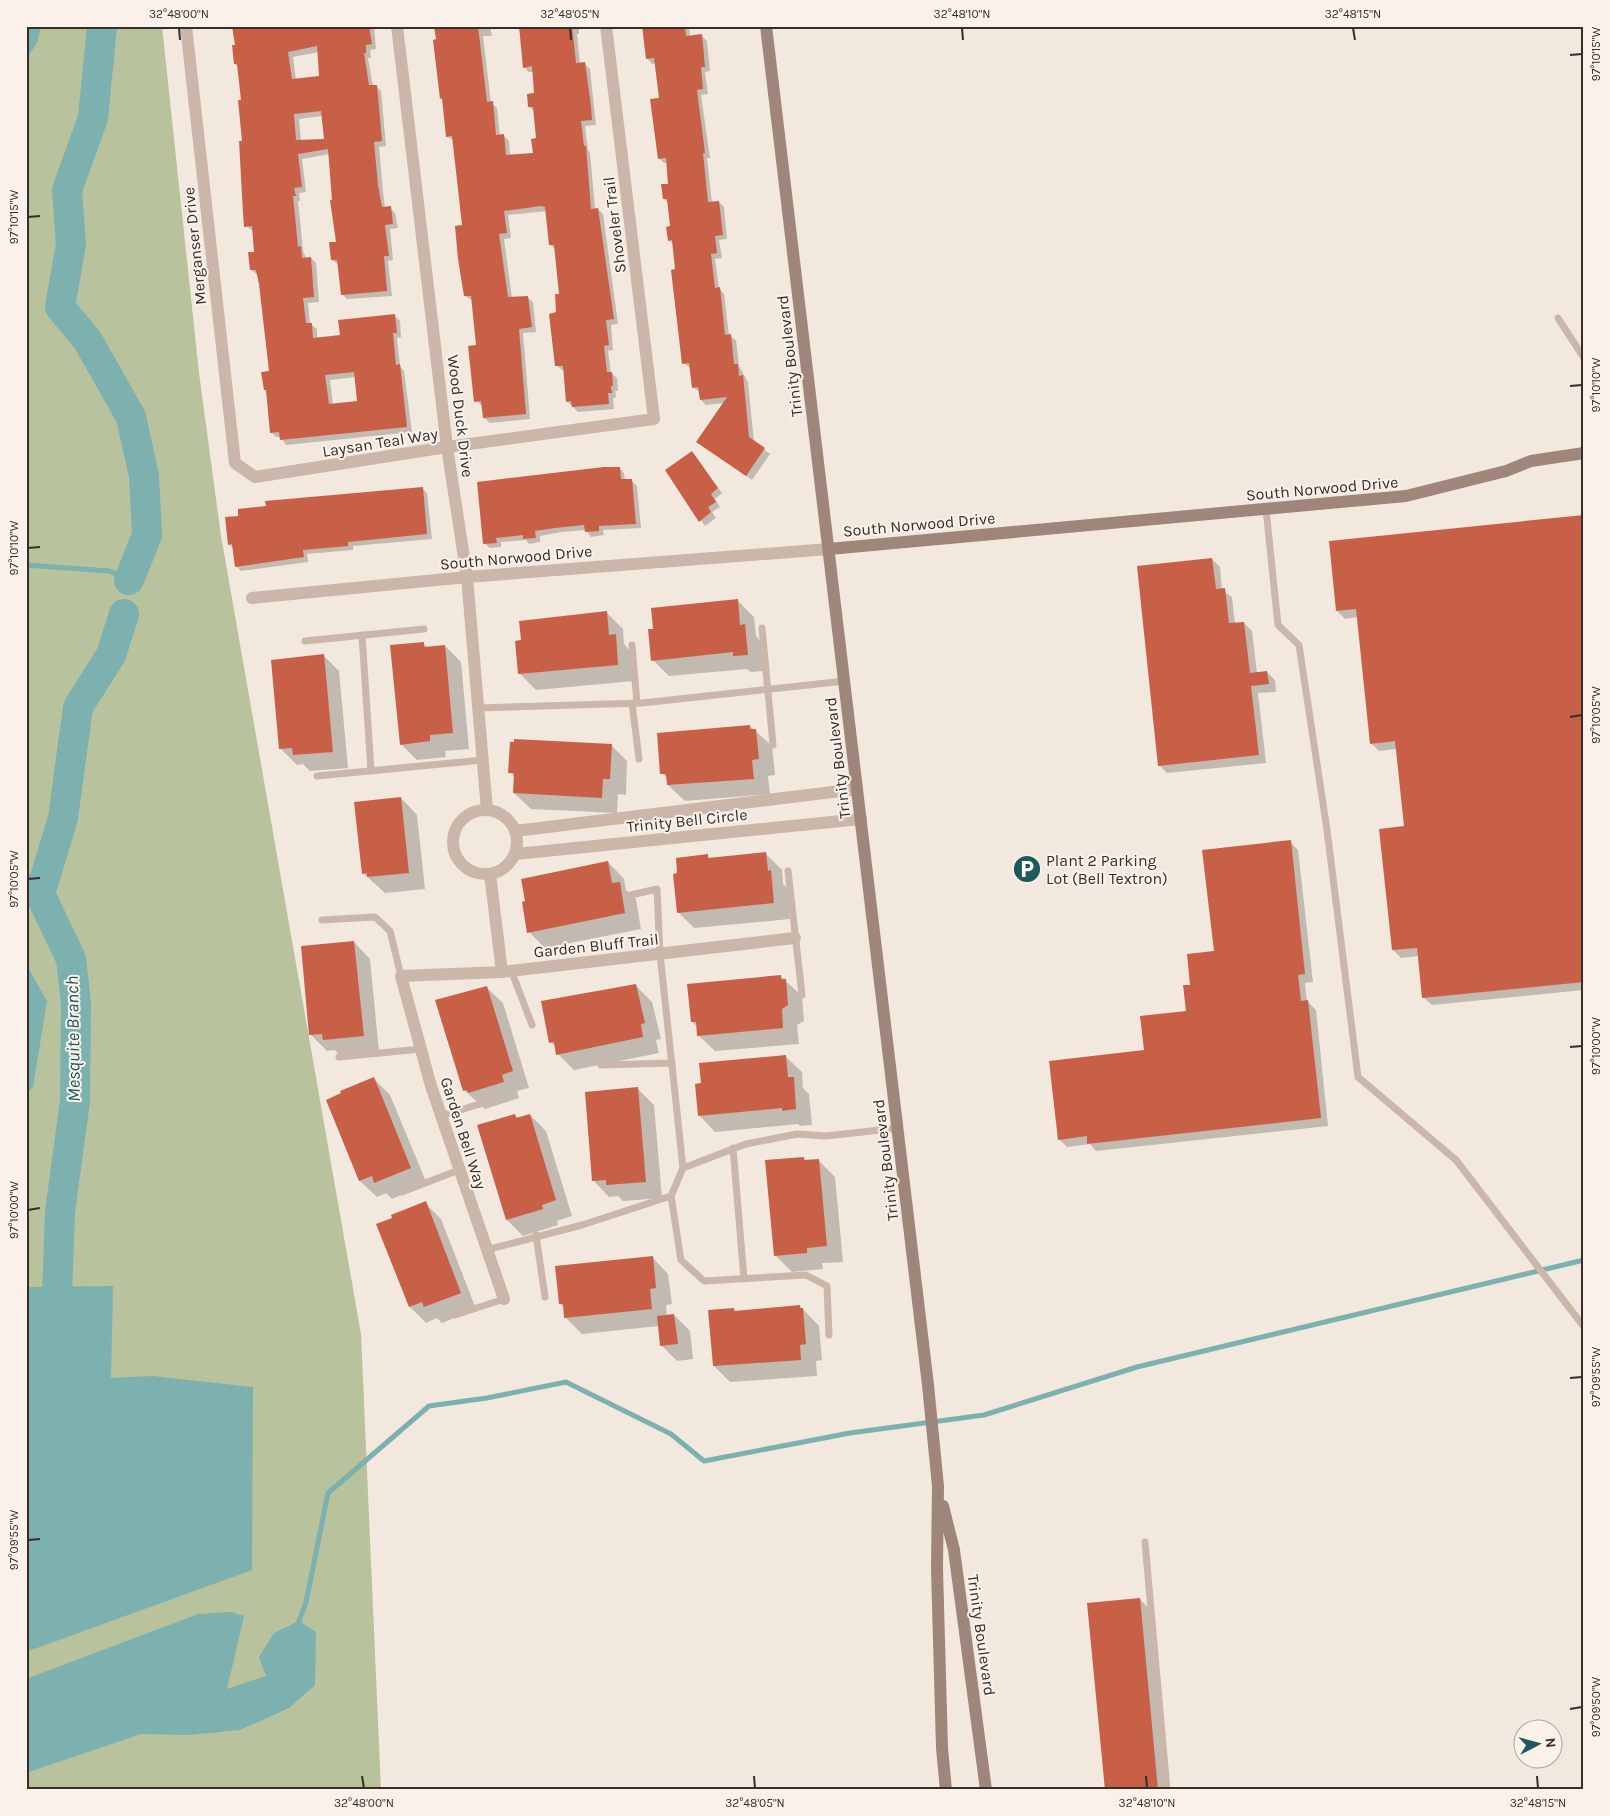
<svg xmlns="http://www.w3.org/2000/svg" width="1610" height="1816" viewBox="0 0 1610 1816" font-family="Karla,sans-serif">
  <rect width="100%" height="100%" fill="#f3e8de"/>
  <!-- green -->
  <path fill="#b8c29d" d="M26 26H162L199 373 221 536 361 1334 381 1790H26Z"/>
  <!-- water -->
  <path fill="#7cb1b0" d="M26 26H41L37 43 26 59Z
    M26 964 47 1001 33 1087 26 1095Z
    M113 1286 111 1378 153 1376 253 1387 252 1570 26 1652V1287Z
    M231 1612 244 1616 227 1689 266 1676 259 1657 274 1633 299 1621 316 1632 315 1685 289 1708 240 1730 189 1735 141 1734 26 1773V1679L198 1614Z"/>
  <!-- shadow -->
  <path fill="#0003" fill-rule="evenodd" d="M233 26H374L376 49 370 50 371 58H368L373 86H376L381 91 386 146 379 147 383 191 385 208H390L395 213 398 228 390 229 393 260 388 261 392 296 347 299 342 294 339 265 332 260 338 243 330 154 302 159 306 192 299 193 300 201H298L303 250 306 258H311L316 263 319 302 308 303 310 324 317 329V339L341 337 395 316 400 321 401 337 397 338 400 366 404 371 412 432 286 445 281 437H276L271 432 267 392 265 389 271 372 258 275 251 270 256 253 253 231 246 226 242 101 238 67 235 64 236 46ZM319 52 321 77 296 80 293 57ZM322 116 325 140 301 141 299 119ZM356 377 358 402 333 405 330 380Z
    M436 26H490L492 36H483L491 103 497 108 500 136H504L509 141 510 156 534 154 537 139 535 112 529 107 535 94 533 72H529L524 67 521 26H584L579 28V34H577L580 64H585L590 69 596 125 585 126 588 150 590 153 595 209H598L603 214 618 324 611 325 613 350 608 351 611 373 617 378 618 391H615L616 397 613 398 614 409 578 412 567 401 564 371 557 366V313L560 295 555 249 550 244 547 211 508 215 511 238 504 239 512 298 527 297 533 302 536 332 523 333 530 419 490 423 484 418 483 406 476 401 478 346 473 301 465 296 464 226 454 141 447 136 444 101 441 98Z
    M643 26H689L690 37 702 36 707 41 710 71 705 72 708 94 701 95 710 158H707L712 203 719 202 724 207 727 239 719 240 722 258 715 259 719 288 724 294 729 336 736 340 739 366 748 382 754 442 770 454 752 480 703 446 725 403 706 405 701 400 700 392 693 387 691 368 683 363 677 271 674 245 669 240 671 228 669 203 664 199 669 185 667 163H664L659 158 660 99 656 63 652 64 647 58Z
    M692 453 722 493 715 499 720 507 712 512 716 518 705 526 666 470Z
    M619 468 624 473 625 481H632L637 486 641 528 603 530 604 535 591 537 586 530 561 532 540 536V542L529 544 526 540 501 542V547L490 548 484 543Z
    M422 488 427 493 432 539 353 546V550L307 554 308 562 241 571 236 566 234 549 229 544 240 517Z
    M1584 516V990L1432 1005 1424 998 1419 956 1401 958 1393 950 1405 827 1397 749 1379 751 1371 743 1358 617 1345 619 1337 611Z
    M1212 559 1220 567 1222 590 1232 597 1235 624 1244 623 1252 631 1257 673 1267 672 1275 680 1276 692 1258 693 1266 763 1167 773 1159 765Z
    M737 600 754 617 756 636 761 642 764 671 751 672 747 669 669 676 653 660Z
    M607 613 623 629 624 644 631 652 634 681 536 690 519 673Z
    M423 643 428 648 445 646 461 662 469 749 445 751 446 757 417 760 401 744Z
    M323 655 339 671 348 768 310 771 303 764 297 765 280 748Z
    M750 726 772 746 775 775 768 776 770 794 685 801 668 785V779L662 773Z
    M611 745 627 761 626 795 618 794 617 813 531 809 514 793 515 778 510 772Z
    M401 798 417 815 425 889 385 893 363 873Z
    M1290 842 1298 850 1313 982 1305 983 1307 1001 1316 1010 1328 1126 1096 1151 1090 1144 1067 1147 1059 1139 1187 1012 1192 986Z
    M766 854 782 870 783 884 787 888 790 919 694 928 678 912 679 874 707 856 710 859Z
    M608 862 624 879 626 890 636 899 641 929 545 948 529 932Z
    M354 942 370 959 379 1052 340 1056 335 1050 327 1051 311 1035Z
    M780 976 802 996 804 1021 797 1025 799 1044 715 1051 698 1035V1027L692 1022Z
    M635 985 652 1002 661 1039 656 1040 659 1053 574 1070 558 1054 556 1048 551 1042Z
    M486 987 503 1003 529 1088 517 1091 519 1098 485 1109 464 1090Z
    M785 1056 802 1072 803 1088 809 1094 812 1125 800 1126 798 1124 715 1132 699 1115Z
    M373 1078 390 1095 427 1184 392 1199 386 1193 377 1197 360 1181 328 1100Z
    M638 1089 654 1105 662 1198 623 1201 618 1196 609 1197 593 1180Z
    M515 1115 518 1118 530 1115 546 1131 572 1216 557 1221 558 1225 523 1236 507 1220Z
    M803 1158 807 1161 818 1160 835 1177 843 1262 822 1263 823 1269 792 1272 776 1256 767 1161Z
    M425 1203 441 1219 476 1309 442 1323 437 1318 426 1323 410 1307 378 1225Z
    M652 1257 668 1274 672 1304 666 1305 667 1316 674 1315 690 1331 693 1359 677 1361 661 1345 659 1326 582 1334 566 1318 565 1308 560 1304Z
    M800 1306 819 1326 822 1360 816 1361 817 1376 730 1382 714 1366 733 1309 737 1312Z
    M1140 1599 1150 1610 1168 1790H1106Z"/>
  <g fill="none" stroke-linecap="round" stroke-linejoin="round">
    <!-- stream -->
    <path stroke="#7cb1b0" stroke-width="5" d="M26 565 109 571 129 580
      M26 873 40 894
      M297 1627 306 1602 328 1493 429 1406 487 1398 566 1382 671 1434 704 1461 850 1433 984 1415 1137 1367 1584 1260"/>
    <!-- river -->
    <path stroke="#7cb1b0" stroke-width="30" d="M102 26 93 118 67 190 71 244 60 307 88 341 131 417 144 476 147 535 129 580
      M49 1326 57 1294 60 1212 75 1101 76 1003 71 959 40 894 63 818 78 707 111 655 124 614"/>
  </g>
  <!-- building -->
  <path fill="#c86047" fill-rule="evenodd" d="M232 26H369L372 44 366 45V53H364L369 85H377L382 141 374 142 378 185 382 207 391 206 393 224 385 225 389 256H384L387 291 341 295 337 260H331L329 242H336L330 200H332L328 149 298 154 302 187 294 188 296 196H293L298 247 301 246 302 258 311 257 314 297 303 298 306 323H312L313 338 340 335 338 320 395 314 397 333H393L396 365 400 364 407 427 280 440 279 432 270 433 266 390H264L261 372 269 371 259 284 256 270H250L248 252H254L252 226 244 227 243 213 239 141H242L238 100H241L237 64H234L232 45H235ZM317 46 319 76 292 79 288 52ZM321 111 324 139 296 140 294 114ZM354 372 357 401 329 404 325 375Z
    M434 26H478L487 102 493 101 496 135 504 134 506 155 533 153 531 139 536 138 533 107H528L527 94 534 93 532 66 523 68 519 26H572L576 63 585 62 591 106 592 120 581 121 584 146H586L591 209 598 208 614 319 606 320 609 345 604 346 607 372H612L613 386H611L612 393H608L609 404 572 407 571 401 566 402 563 366H555L549 314 556 312 555 294H559L554 245H549L545 207 541 206 504 211 507 233 499 234 508 297 528 296 532 327 519 329 526 414 483 418 481 401 474 402 468 346 476 345 471 296H464L458 259 455 226 462 225 452 136 446 137 442 98 440 99 433 40 436 39Z
    M642 26H685L686 36 702 34 705 67H701L703 89 697 90 705 153H703L708 202 719 201 723 235 715 236 717 253 711 254 715 288 720 287 725 335 731 334 734 364H738L739 376 743 375 749 437 765 448 746 476 696 442 727 397 700 400 698 387 692 388 689 363 682 364 671 270 675 269 672 240 668 241 666 227 670 226 667 199H663L661 184H668L666 158 658 159 650 99 659 98 654 58 646 59Z
    M692 451 718 488 711 494 716 502 708 507 711 512 699 522 665 470Z
    M604 467H620L621 479H632L636 524 599 526V531L585 532 584 525 555 528 535 531 536 538 523 539V535L496 538 497 543 483 544 477 482Z
    M423 487 427 534 348 542V546L303 550 304 557 235 567 232 544 228 545 225 517 238 516V509L266 506 265 501Z
    M1584 515V982L1422 998 1417 948 1392 950 1379 829 1404 826 1395 741 1370 744 1356 609 1336 611 1329 541Z
    M1212 558 1216 589 1225 588 1229 623 1244 622 1250 673 1267 671 1269 684 1251 686 1259 755 1158 766 1137 566Z
    M738 599 740 625 745 624 748 655 733 656V652L651 661 648 629H653L651 608Z
    M607 611 609 635 616 634 618 665 518 674 515 641 521 640 519 621Z
    M424 642V647L445 645 453 733 430 735V741L400 745 390 645Z
    M324 654 333 752 293 755 292 748 279 749 271 660Z
    M750 725V729H756L759 759 752 760 754 779 667 785 666 774H660L657 733Z
    M514 739 612 744 610 779H603L602 798 513 793 514 773H508L510 742H514Z
    M401 797 409 873 367 877V873L362 874 354 802Z
    M1291 840 1305 974 1298 975 1301 1001 1308 1000 1321 1118 1087 1144V1136L1058 1140 1049 1061 1144 1050 1140 1016 1186 1011 1183 985H1190L1187 954 1214 951 1202 850Z
    M766 852 768 871 771 870 774 903 677 913 673 874 677 873 676 858 708 854V858Z
    M608 861 612 883 620 882 625 913 527 933 522 902 525 901 521 879Z
    M354 941 364 1036 323 1040 322 1034 309 1035 301 946Z
    M781 975V979H786L788 1005 782 1009 783 1028 697 1036 696 1022H691L687 984Z
    M636 984 645 1023 641 1024 643 1037 556 1055 554 1042 549 1043 541 1001Z
    M487 986 513 1071 502 1075 504 1082 468 1093 467 1090 463 1091 435 1000Z
    M786 1055 788 1077H794L796 1109 782 1111V1108L698 1116 695 1084 701 1083 699 1063Z
    M374 1077 411 1168 374 1183 372 1176 359 1181 326 1100 341 1093 340 1091Z
    M638 1087 646 1182 606 1185V1180L592 1181 585 1092Z
    M515 1114 516 1118 530 1114 556 1200 542 1205 543 1209 506 1220 477 1125Z
    M804 1157V1160L819 1159 827 1246 807 1248V1253L774 1256 765 1160Z
    M426 1201 461 1293 424 1307 422 1302 409 1307 376 1224 392 1218 391 1215Z
    M653 1256 656 1288 650 1289 652 1309 564 1318 563 1304H559L555 1266Z
    M800 1305V1308H803L806 1344 800 1345 801 1360 713 1366 708 1310 734 1308V1311Z
    M674 1314 678 1344 660 1346 657 1316Z
    M1140 1598 1158 1790H1105L1087 1603Z"/>
  <g fill="none" stroke-linecap="round" stroke-linejoin="round">
    <!-- lane -->
    <path stroke="#cbb7a9" stroke-width="7" d="M1558 318 1584 358
      M1266 509 1278 625 1299 645 1327 830 1358 1077 1456 1160 1584 1327
      M762 628 773 745
      M362 635 371 771
      M305 641 424 629
      M632 645 637 703
      M632 703 639 759
      M479 708 642 703 845 681
      M317 776 483 760
      M788 871 802 995
      M631 895 657 889 660 954 683 1168 671 1196 681 1260 704 1281 806 1275 827 1286 829 1335
      M322 920 375 917 390 931 401 976
      M511 970 532 1025
      M339 1057 421 1049
      M601 1065 672 1063
      M441 1116 496 1099
      M733 1148 744 1279
      M683 1168 746 1144 797 1134 826 1136 898 1128
      M402 1192 459 1170
      M536 1235 545 1297
      M486 1250 582 1225 671 1196
      M455 1315 504 1299
      M1145 1542 1167 1790"/>
    <!-- street -->
    <path stroke="#cbb7a9" stroke-width="12" d="M186 26 235 463 255 477 447 447 654 419 606 26
      M397 26 447 447 467 577 487 810
      M252 598 467 577 829 549
      M453 842a32 32 0 1 1 64 0a32 32 0 1 1-64 0Z
      M515 831 857 789
      M516 854 861 819
      M490 874 502 972
      M504 1299 431 1086 401 976 502 972 795 938"/>
    <!-- secondary -->
    <path stroke="#9f867a" stroke-width="12" d="M766 26 928 1385 938 1486 937 1569 942 1748 946 1790
      M829 549 1406 496 1506 471 1531 461 1584 453
      M943 1506 954 1550 986 1790"/>
  </g>
  <!-- ticks -->
  <path fill="none" stroke="#382d29" stroke-width="2" d="M179 28 180 40M570 28 571 40M962 28 963 40M1353 28 1355 40M1570 55 1582 54M28 217 40 216M1570 386 1582 385M28 548 40 547M1570 717 1582 715M28 879 40 878M1570 1047 1582 1046M28 1210 40 1208M1570 1378 1582 1377M28 1540 40 1539M1570 1709 1582 1707M362 1776 364 1788M754 1776 755 1788M1146 1776 1147 1788M1537 1776 1538 1788"/>
  <!-- icons -->
  <defs>
    <symbol id="parking-disc" viewBox="-11 -11 22 22"><circle r="9.5" fill="#1e5a5b" stroke="#faf2ea"/><path d="M-3.5-5.5H1a3.5 3.5 0 0 1 0 7H-1V5.5H-3.5ZM-1-3.4V-.6H.8a1.4 1.4 0 0 0 0-2.8Z" fill="#fff"/></symbol>
  </defs>
  <g fill-rule="evenodd">
    <use href="#parking-disc" x="1011" y="853" width="32" height="32"/>
  </g>
  <g text-anchor="middle" stroke-width="4" stroke-linejoin="round" paint-order="stroke">
    <!-- street labels -->
    <g font-size="16" fill="#382d29" stroke="#faf2ea">
      <text transform="translate(614 225) rotate(-97)" y="6">Shoveler Trail</text>
      <text transform="translate(194 246) rotate(-96)" y="6">Merganser Drive</text>
      <text transform="translate(789 356) rotate(-97)" y="6">Trinity Boulevard</text>
      <text transform="translate(461 416) rotate(83)" y="6">Wood Duck Drive</text>
      <text transform="translate(380 442) rotate(-9)" y="6">Laysan Teal Way</text>
      <text transform="translate(1322 488) rotate(-5)" y="6">South Norwood Drive</text>
      <text transform="translate(919 524) rotate(-5)" y="6">South Norwood Drive</text>
      <text transform="translate(516 557) rotate(-5)" y="6">South Norwood Drive</text>
      <text transform="translate(837 758) rotate(-97)" y="6">Trinity Boulevard</text>
      <text transform="translate(687 820) rotate(-6)" y="6">Trinity Bell Circle</text>
      <text transform="translate(596 945) rotate(-6)" y="6">Garden Bluff Trail</text>
      <text transform="translate(464 1133) rotate(72)" y="6">Garden Bell Way</text>
      <text transform="translate(885 1160) rotate(-97)" y="6">Trinity Boulevard</text>
      <text transform="translate(982 1635) rotate(82)" y="6">Trinity Boulevard</text>
    </g>
    <!-- poi labels -->
    <g font-size="16" fill="#382d29" stroke="#faf2ea" text-anchor="start">
      <text x="1046" y="866">Plant 2 Parking<tspan x="1046" dy="18">Lot (Bell Textron)</tspan></text>
    </g>
    <!-- water labels -->
    <g font-size="18" font-style="italic" fill="#1e5a5b" stroke="#faf2ea">
      <text transform="translate(73 1039) rotate(-91)" y="6">Mesquite Branch</text>
    </g>
  </g>
  <!-- border -->
  <rect width="1610" height="1816" fill="none" stroke="#faf2ea" stroke-width="55"/>
  <!-- north arrow -->
  <g transform="translate(1538 1744) rotate(84)"><circle r="24" fill="#faf2ea" stroke="#aca39d"/>
  <path d="M0-4L9 19L0 12L-9 19Z" fill="#1e5a5b"/>
  <text y="-8" font-size="14" font-weight="bold" text-anchor="middle" fill="#382d29">N</text>
  </g>
  <rect x="28" y="28" width="1554" height="1760" fill="none" stroke="#382d29" stroke-width="2"/>
  <g font-size="12" text-anchor="middle" fill="#382d29">
    <text x="179" y="18">32°48'00"N</text>
    <text x="570" y="18">32°48'05"N</text>
    <text x="962" y="18">32°48'10"N</text>
    <text x="1353" y="18">32°48'15"N</text>
    <text transform="translate(1596 54) rotate(-90)" y="4">97°10'15"W</text>
    <text transform="translate(14 217) rotate(-90)" y="4">97°10'15"W</text>
    <text transform="translate(1596 385) rotate(-90)" y="4">97°10'10"W</text>
    <text transform="translate(14 548) rotate(-90)" y="4">97°10'10"W</text>
    <text transform="translate(1596 715) rotate(-90)" y="4">97°10'05"W</text>
    <text transform="translate(14 879) rotate(-90)" y="4">97°10'05"W</text>
    <text transform="translate(1596 1046) rotate(-90)" y="4">97°10'00"W</text>
    <text transform="translate(14 1210) rotate(-90)" y="4">97°10'00"W</text>
    <text transform="translate(1596 1377) rotate(-90)" y="4">97°09'55"W</text>
    <text transform="translate(14 1540) rotate(-90)" y="4">97°09'55"W</text>
    <text transform="translate(1596 1707) rotate(-90)" y="4">97°09'50"W</text>
    <text x="364" y="1807">32°48'00"N</text>
    <text x="755" y="1807">32°48'05"N</text>
    <text x="1147" y="1807">32°48'10"N</text>
    <text x="1538" y="1807">32°48'15"N</text>
  </g>
</svg>
